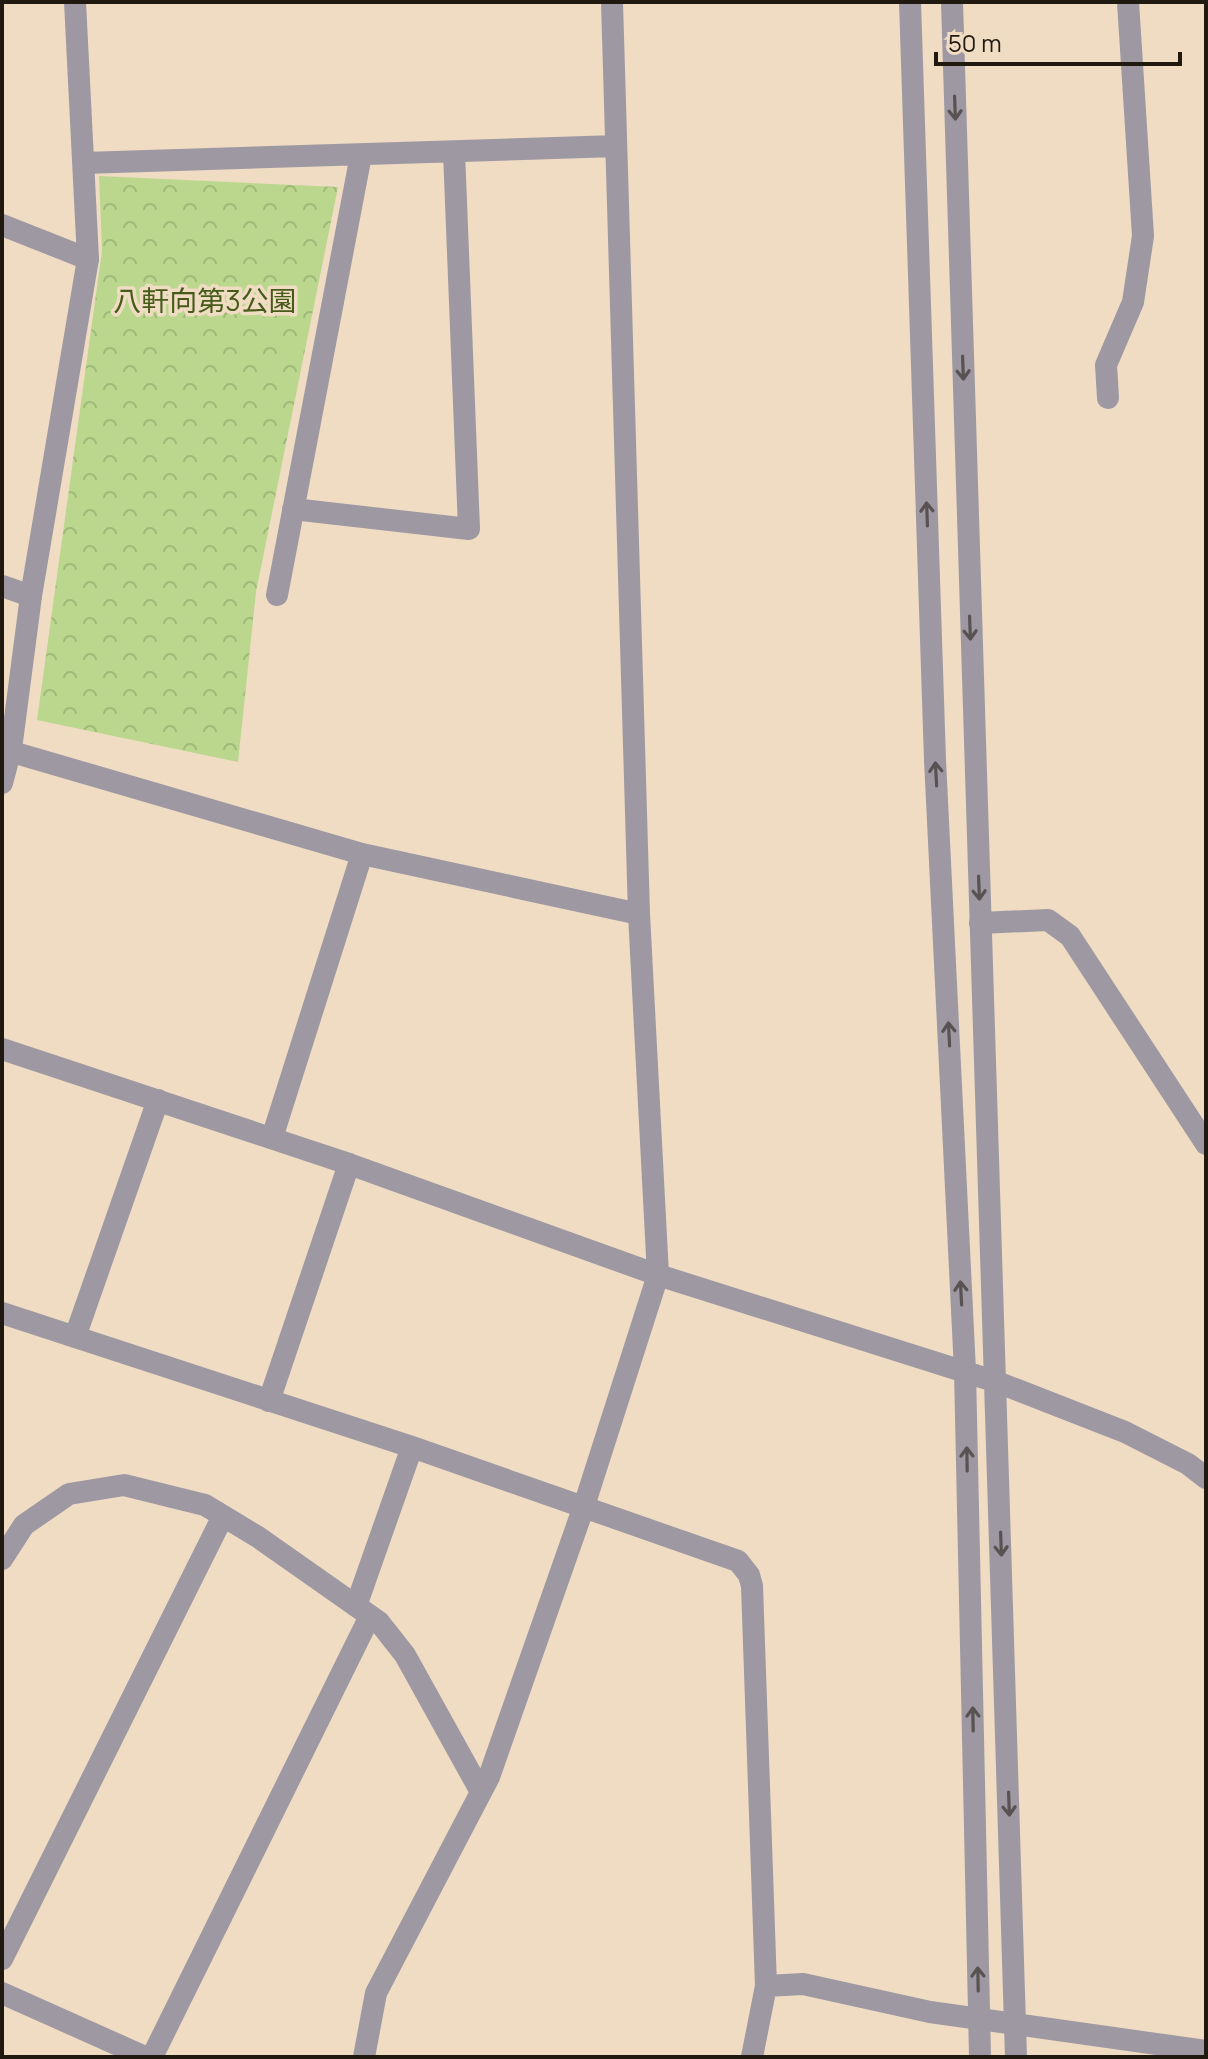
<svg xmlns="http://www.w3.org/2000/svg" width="1208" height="2059" viewBox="0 0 1208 2059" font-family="Manrope,'Noto Sans JP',sans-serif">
  <defs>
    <pattern id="park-crowns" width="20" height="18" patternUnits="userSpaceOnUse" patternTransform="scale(2)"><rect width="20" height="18" fill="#bbd78d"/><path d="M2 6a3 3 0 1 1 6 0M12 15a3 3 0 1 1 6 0" fill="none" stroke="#a0b879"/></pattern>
  </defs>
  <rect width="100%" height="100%" fill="#efdcc3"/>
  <!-- park -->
  <path fill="url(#park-crowns)" d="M99 176 338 187 256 592 238 762 37 720 102 251Z"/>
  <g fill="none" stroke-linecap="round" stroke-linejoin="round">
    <!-- minor -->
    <path stroke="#9e98a3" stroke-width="22" d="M84 163 616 146
      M2 225 88 259
      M1108 398 1106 365 1133 302 1143 236 1128 2
      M293 509 469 529 454 152
      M2 586 31 596
      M277 595 361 155
      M2 749 362 854 639 914
      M980 923 1048 920 1070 936 1206 1144
      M272 1138 362 854
      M2 1313 412 1447 738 1561 749 1575 752 1586 766 1986 752 2057
      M75 1337 158 1100
      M269 1401 349 1164
      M2 1559 24 1525 69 1494 124 1485 205 1505 258 1537 379 1622 405 1655 481 1792
      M356 1606 412 1447
      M2 1959 223 1516
      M766 1986 803 1984 930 2012 1206 2051
      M2 1993 145 2057
      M152 2057 370 1616
      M364 2057 376 1993 489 1777 584 1506 658 1275 639 914 612 2"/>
    <!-- tertiary -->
    <path stroke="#9e98a3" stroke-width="22" d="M910 2 935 760 965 1371 980 2057
      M952 2 1016 2057
      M2 783 11 749 31 596 88 259 75 2
      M2 1049 349 1164 658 1275 997 1382 1125 1432 1188 1464 1206 1478
      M2 1548 5 1552"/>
  </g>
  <!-- one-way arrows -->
  <defs><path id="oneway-shaft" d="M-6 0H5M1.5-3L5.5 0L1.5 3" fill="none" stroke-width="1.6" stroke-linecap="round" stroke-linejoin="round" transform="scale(2)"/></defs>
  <g stroke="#595252">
    <use href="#oneway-shaft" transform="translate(955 108) rotate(88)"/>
    <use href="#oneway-shaft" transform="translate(963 368) rotate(88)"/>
    <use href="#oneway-shaft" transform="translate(927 514) rotate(-92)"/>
    <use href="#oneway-shaft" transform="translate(970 628) rotate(88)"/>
    <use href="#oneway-shaft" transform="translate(936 774) rotate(-93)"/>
    <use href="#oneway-shaft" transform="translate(979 888) rotate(88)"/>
    <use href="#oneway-shaft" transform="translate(949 1034) rotate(-93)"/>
    <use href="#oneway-shaft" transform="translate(961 1293) rotate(-93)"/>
    <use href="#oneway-shaft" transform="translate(967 1459) rotate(-91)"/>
    <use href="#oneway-shaft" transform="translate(1001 1544) rotate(88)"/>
    <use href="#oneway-shaft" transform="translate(973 1719) rotate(-91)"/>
    <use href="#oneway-shaft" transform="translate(1009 1804) rotate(88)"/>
    <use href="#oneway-shaft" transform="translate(978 1979) rotate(-91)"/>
  </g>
  <g text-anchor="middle" stroke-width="7" stroke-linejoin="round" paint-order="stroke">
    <!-- park labels -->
    <g font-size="28" fill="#465b1a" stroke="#efdcc3">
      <text x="205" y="311">八軒向第3公園</text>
    </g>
  </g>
  <!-- border -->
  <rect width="1208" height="2059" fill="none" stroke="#201910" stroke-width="8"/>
  <!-- scale -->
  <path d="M936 52v12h244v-12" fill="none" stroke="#201910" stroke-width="4"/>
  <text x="948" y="52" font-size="24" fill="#201910" stroke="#efdcc3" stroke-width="6" paint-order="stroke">50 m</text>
</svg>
